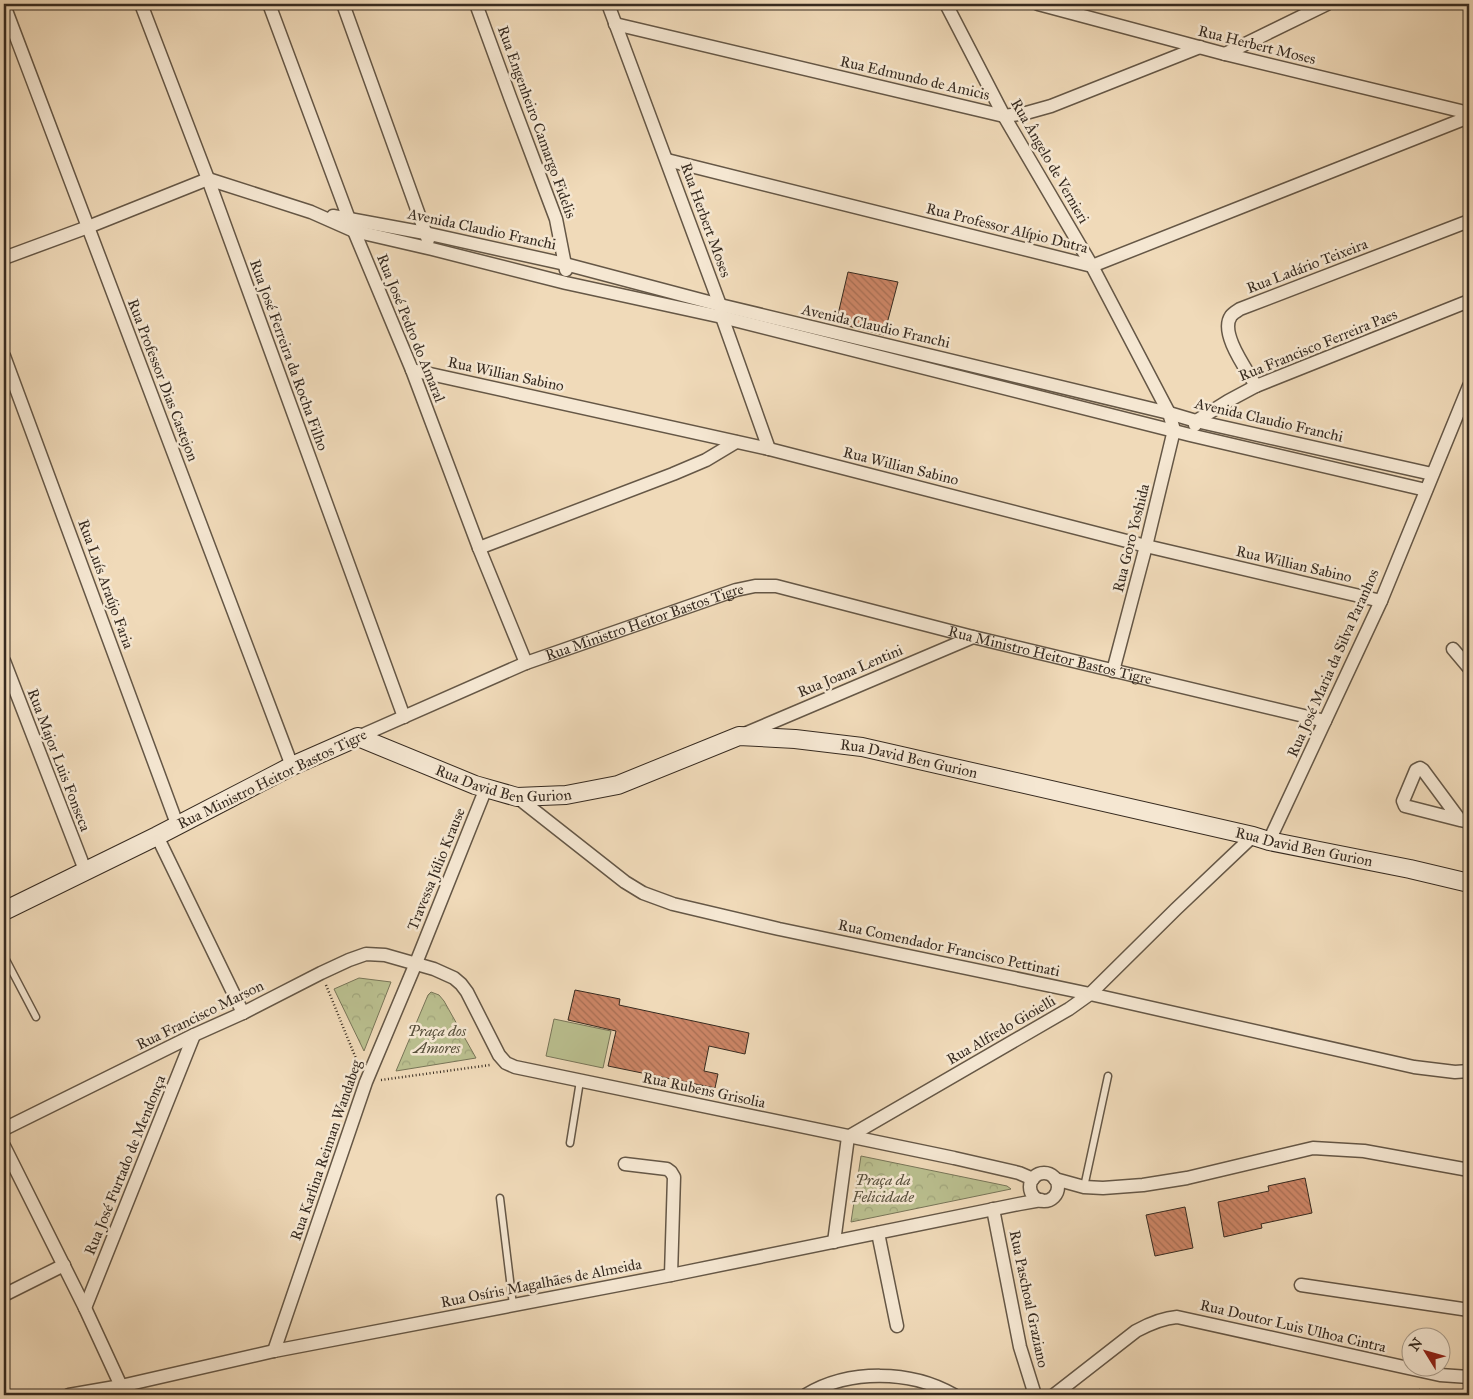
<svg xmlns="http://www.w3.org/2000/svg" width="1473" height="1399" viewBox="0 0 1473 1399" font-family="'IM FELL Great Primer',serif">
  <defs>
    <pattern id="park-crowns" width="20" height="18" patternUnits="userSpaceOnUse" patternTransform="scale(1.25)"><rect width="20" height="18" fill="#babf8f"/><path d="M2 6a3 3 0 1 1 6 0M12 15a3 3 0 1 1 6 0" fill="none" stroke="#a0a47b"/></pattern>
    <pattern id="building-back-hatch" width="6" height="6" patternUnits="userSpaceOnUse" patternTransform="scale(1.25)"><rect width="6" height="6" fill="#cd8667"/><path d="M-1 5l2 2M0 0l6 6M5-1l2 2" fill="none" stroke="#a76e54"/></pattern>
  </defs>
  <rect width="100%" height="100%" fill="#f0dab9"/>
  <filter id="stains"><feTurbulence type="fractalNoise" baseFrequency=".004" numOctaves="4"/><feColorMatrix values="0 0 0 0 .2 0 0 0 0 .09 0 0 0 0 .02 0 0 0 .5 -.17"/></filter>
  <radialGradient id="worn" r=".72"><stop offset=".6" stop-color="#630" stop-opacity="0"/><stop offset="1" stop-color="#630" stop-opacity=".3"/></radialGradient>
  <!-- grass -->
  <path fill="#babf8f" stroke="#787558" d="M554 1019 611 1031 603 1068 546 1056Z"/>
  <!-- park -->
  <path fill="url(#park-crowns)" stroke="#787558" d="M359 978 391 982 364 1051 334 989Z
    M431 992 439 995 444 1001 476 1058 396 1071 428 995Z
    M861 1156 1007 1186 1011 1189 851 1222Z
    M1419 1389 1425 1391 1469 1395H1419Z"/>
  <!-- building -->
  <path fill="url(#building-back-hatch)" stroke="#372b20" d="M848 272 898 282 884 335 836 323Z
    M575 990 620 999 619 1005 749 1033 745 1054 709 1046 704 1071 718 1074 715 1088 608 1066 616 1031 568 1020Z
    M1305 1178 1312 1213 1261 1224 1262 1228 1224 1237 1218 1202 1269 1191 1268 1186Z
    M1185 1207 1193 1248 1155 1256 1146 1215Z"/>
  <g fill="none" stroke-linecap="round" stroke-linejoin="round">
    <defs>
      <path id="lane" d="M4 956 36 1017
        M570 1143 580 1081
        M1084 1187 1108 1076
        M500 1198 513 1305"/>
      <g id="street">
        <path d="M141 4 208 179 404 717"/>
        <path d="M269 4 349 219 412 370 479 548 526 663"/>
        <path d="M343 4 428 240"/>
        <path d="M476 4 510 97 556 219 566 270"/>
        <path d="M608 4 720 305 722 317 769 449"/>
        <path d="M946 4 1004 116 1092 266 1169 413 1174 430 1146 546 1113 671"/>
        <path d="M1038 4 1225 54 1469 113"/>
        <path d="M4 5 292 766"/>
        <path d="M615 24 1004 116 1026 113 1051 106 1200 47"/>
        <path d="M1225 54 1327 4"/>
        <path d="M667 160 1092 266 1469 117"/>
        <path d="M333 216 425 233 565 264 720 305 1169 413 1196 421 1432 474"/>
        <path d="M4 258 88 227 208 179 311 212 354 231 432 249 566 283 722 317 1190 435 1426 490"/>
        <path d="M4 356 177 824"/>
        <path d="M412 370 769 449 1146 546 1381 601"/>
        <path d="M1256 386C1247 370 1219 333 1231 316 1233 313 1237 311 1240 309L1469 221"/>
        <path d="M1195 425 1196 421 1228 401 1256 386 1469 301"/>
        <path d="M479 548 673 474 706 460 736 442"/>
        <path d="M1453 649 1469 668"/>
        <path d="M4 661 85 870"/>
        <path d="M742 735 973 637"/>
        <path id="s1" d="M358 737 526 663 736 590 755 586H776L973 637 1325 721"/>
        <path d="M517 797 625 882 643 893 673 904 779 929 1090 994 1414 1067 1455 1072 1469 1071"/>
        <path d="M1460 820 1423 770 1420 768 1416 770 1403 801 1405 806 1460 820 1469 822"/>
        <path d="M157 836 243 1013"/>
        <path d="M1269 841 1381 601 1469 386"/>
        <path d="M4 1129 194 1035 243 1013 321 973 349 960 366 954 385 955 434 969 454 978 461 984 467 992 499 1055 506 1063 515 1067 954 1158 1019 1173 1033 1179"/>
        <path d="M4 1146 85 1308 121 1386"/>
        <path d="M625 1164 667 1169 671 1172 674 1177 671 1275"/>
        <circle cx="1044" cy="1187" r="14"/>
        <path d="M1055 1179 1084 1187 1103 1188 1143 1185 1187 1178 1313 1148 1364 1151 1469 1170"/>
        <path d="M993 1209 1020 1347 1035 1395"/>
        <path d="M878 1233 897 1326"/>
        <path d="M834 1242 848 1137 1069 1009 1090 994 1176 909 1253 836"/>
        <path d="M1301 1285 1469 1310"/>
        <path d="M4 1295 64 1265"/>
        <path d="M85 1308 194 1035"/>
        <path d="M274 1351 366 1082 416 963 486 788"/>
        <path d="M69 1395 121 1386 274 1351 671 1275 1019 1204 1041 1200"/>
        <path d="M806 1395C849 1369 911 1370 954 1395"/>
        <path d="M1054 1395 1136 1331C1149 1324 1162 1318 1177 1317L1440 1375 1469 1377"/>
      </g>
      <g id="secondary">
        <path id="s2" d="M4 911 157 836 292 766 358 737 475 785 517 797 566 795 618 785 739 736 795 739 862 747 1253 836 1269 841 1410 869 1469 883"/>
      </g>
    </defs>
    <!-- lane casing -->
    <use href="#lane" stroke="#655746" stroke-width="9"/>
    <!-- street casing -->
    <use href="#street" stroke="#655746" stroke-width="15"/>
    <!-- secondary casing -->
    <use href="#secondary" stroke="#372b20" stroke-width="20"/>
    <!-- path -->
    <path stroke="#372b20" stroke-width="2.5" stroke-dasharray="1 2.5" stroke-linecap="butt" d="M326 985 359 1066
      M381 1080 490 1065"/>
    <!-- lane -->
    <use href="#lane" stroke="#f5e7d2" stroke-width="6"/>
    <!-- street -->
    <use href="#street" stroke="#f5e7d2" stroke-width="12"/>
    <!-- secondary -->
    <use href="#secondary" stroke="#f5e7d2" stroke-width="18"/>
  </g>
  <g text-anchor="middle" stroke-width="5" stroke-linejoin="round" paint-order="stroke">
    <!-- street labels -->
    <g font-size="15" fill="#372b20" stroke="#f5e7d2">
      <text transform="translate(1257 45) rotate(14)" y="5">Rua Herbert Moses</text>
      <text transform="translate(915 78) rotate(13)" y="5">Rua Edmundo de Amicis</text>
      <text transform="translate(537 122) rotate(70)" y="5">Rua Engenheiro Camargo Fidelis</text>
      <text transform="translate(1050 161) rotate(60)" y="5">Rua Ângelo de Vernieri</text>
      <text transform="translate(706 220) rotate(70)" y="5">Rua Herbert Moses</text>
      <text transform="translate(1007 228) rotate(14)" y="5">Rua Professor Alípio Dutra</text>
      <text transform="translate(482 229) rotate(12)" y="5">Avenida Claudio Franchi</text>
      <text transform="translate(1307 266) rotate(-21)" y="5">Rua Ladário Teixeira</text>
      <text transform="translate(876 326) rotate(13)" y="5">Avenida Claudio Franchi</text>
      <text transform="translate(411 328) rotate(68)" y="5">Rua José Pedro do Amaral</text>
      <text transform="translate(1318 345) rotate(-22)" y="5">Rua Francisco Ferreira Paes</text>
      <text transform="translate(289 355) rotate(70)" y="5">Rua José Ferreira da Rocha Filho</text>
      <text transform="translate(506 374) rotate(12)" y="5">Rua Willian Sabino</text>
      <text transform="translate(163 380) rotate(69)" y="5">Rua Professor Dias Castejon</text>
      <text transform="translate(1269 420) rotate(13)" y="5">Avenida Claudio Franchi</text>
      <text transform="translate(901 466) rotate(14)" y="5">Rua Willian Sabino</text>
      <text transform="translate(1131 538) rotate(-76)" y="5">Rua Goro Yoshida</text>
      <text transform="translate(1294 564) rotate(13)" y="5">Rua Willian Sabino</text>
      <text transform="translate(106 584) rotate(70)" y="5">Rua Luís Araújo Faria</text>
      <text dy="5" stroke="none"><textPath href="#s1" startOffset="309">Rua Ministro Heitor Bastos Tigre</textPath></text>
      <text dy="5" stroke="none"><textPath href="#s1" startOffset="729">Rua Ministro Heitor Bastos Tigre</textPath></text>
      <text transform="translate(1333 663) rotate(-66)" y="5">Rua José Maria da Silva Paranhos</text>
      <text transform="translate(850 671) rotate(-23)" y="5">Rua Joana Lentini</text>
      <text dy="5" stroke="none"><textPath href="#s2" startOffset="969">Rua David Ben Gurion</textPath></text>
      <text transform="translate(59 760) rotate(69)" y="5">Rua Major Luis Fonseca</text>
      <text transform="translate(272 779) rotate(-26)" y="5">Rua Ministro Heitor Bastos Tigre</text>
      <text dy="5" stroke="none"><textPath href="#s2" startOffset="549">Rua David Ben Gurion</textPath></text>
      <text dy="5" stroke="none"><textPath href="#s2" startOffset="1374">Rua David Ben Gurion</textPath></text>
      <text transform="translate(436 869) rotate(-68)" y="5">Travessa Júlio Krause</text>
      <text transform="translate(949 948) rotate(12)" y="5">Rua Comendador Francisco Pettinati</text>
      <text transform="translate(200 1015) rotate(-26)" y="5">Rua Francisco Marson</text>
      <text transform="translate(1001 1030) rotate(-30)" y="5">Rua Alfredo Gioielli</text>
      <text transform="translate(704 1090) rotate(12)" y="5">Rua Rubens Grisolia</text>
      <text transform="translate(326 1150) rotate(-71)" y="5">Rua Karlina Reiman Wandabeg</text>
      <text transform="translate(125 1165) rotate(-68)" y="5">Rua José Furtado de Mendonça</text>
      <text transform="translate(541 1283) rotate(-11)" y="5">Rua Osíris Magalhães de Almeida</text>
      <text transform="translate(1029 1299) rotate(78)" y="5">Rua Paschoal Graziano</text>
      <text transform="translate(1293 1326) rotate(13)" y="5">Rua Doutor Luis Ulhoa Cintra</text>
    </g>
    <!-- park labels -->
    <g font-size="15" font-style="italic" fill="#58503c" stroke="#f5e7d2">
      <text x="437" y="1036">Praça dos<tspan x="437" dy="17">Amores</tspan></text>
      <text x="883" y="1185">Praça da<tspan x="883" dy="17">Felicidade</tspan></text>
    </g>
  </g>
  <!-- margin -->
  <rect width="1473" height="1399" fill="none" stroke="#f0dab9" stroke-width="20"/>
  <rect x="5" y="5" width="1463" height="1389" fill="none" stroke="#372b20" stroke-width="2.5"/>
  <rect x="10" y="10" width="1453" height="1379" fill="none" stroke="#372b20"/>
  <!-- north arrow -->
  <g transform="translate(1426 1352) rotate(307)"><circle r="24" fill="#f5e7d2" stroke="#a99c8b"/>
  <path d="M0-4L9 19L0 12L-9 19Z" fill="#8f2418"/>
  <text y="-8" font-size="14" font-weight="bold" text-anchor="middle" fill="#372b20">N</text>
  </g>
  <rect width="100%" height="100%" filter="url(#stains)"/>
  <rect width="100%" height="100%" fill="url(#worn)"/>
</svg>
